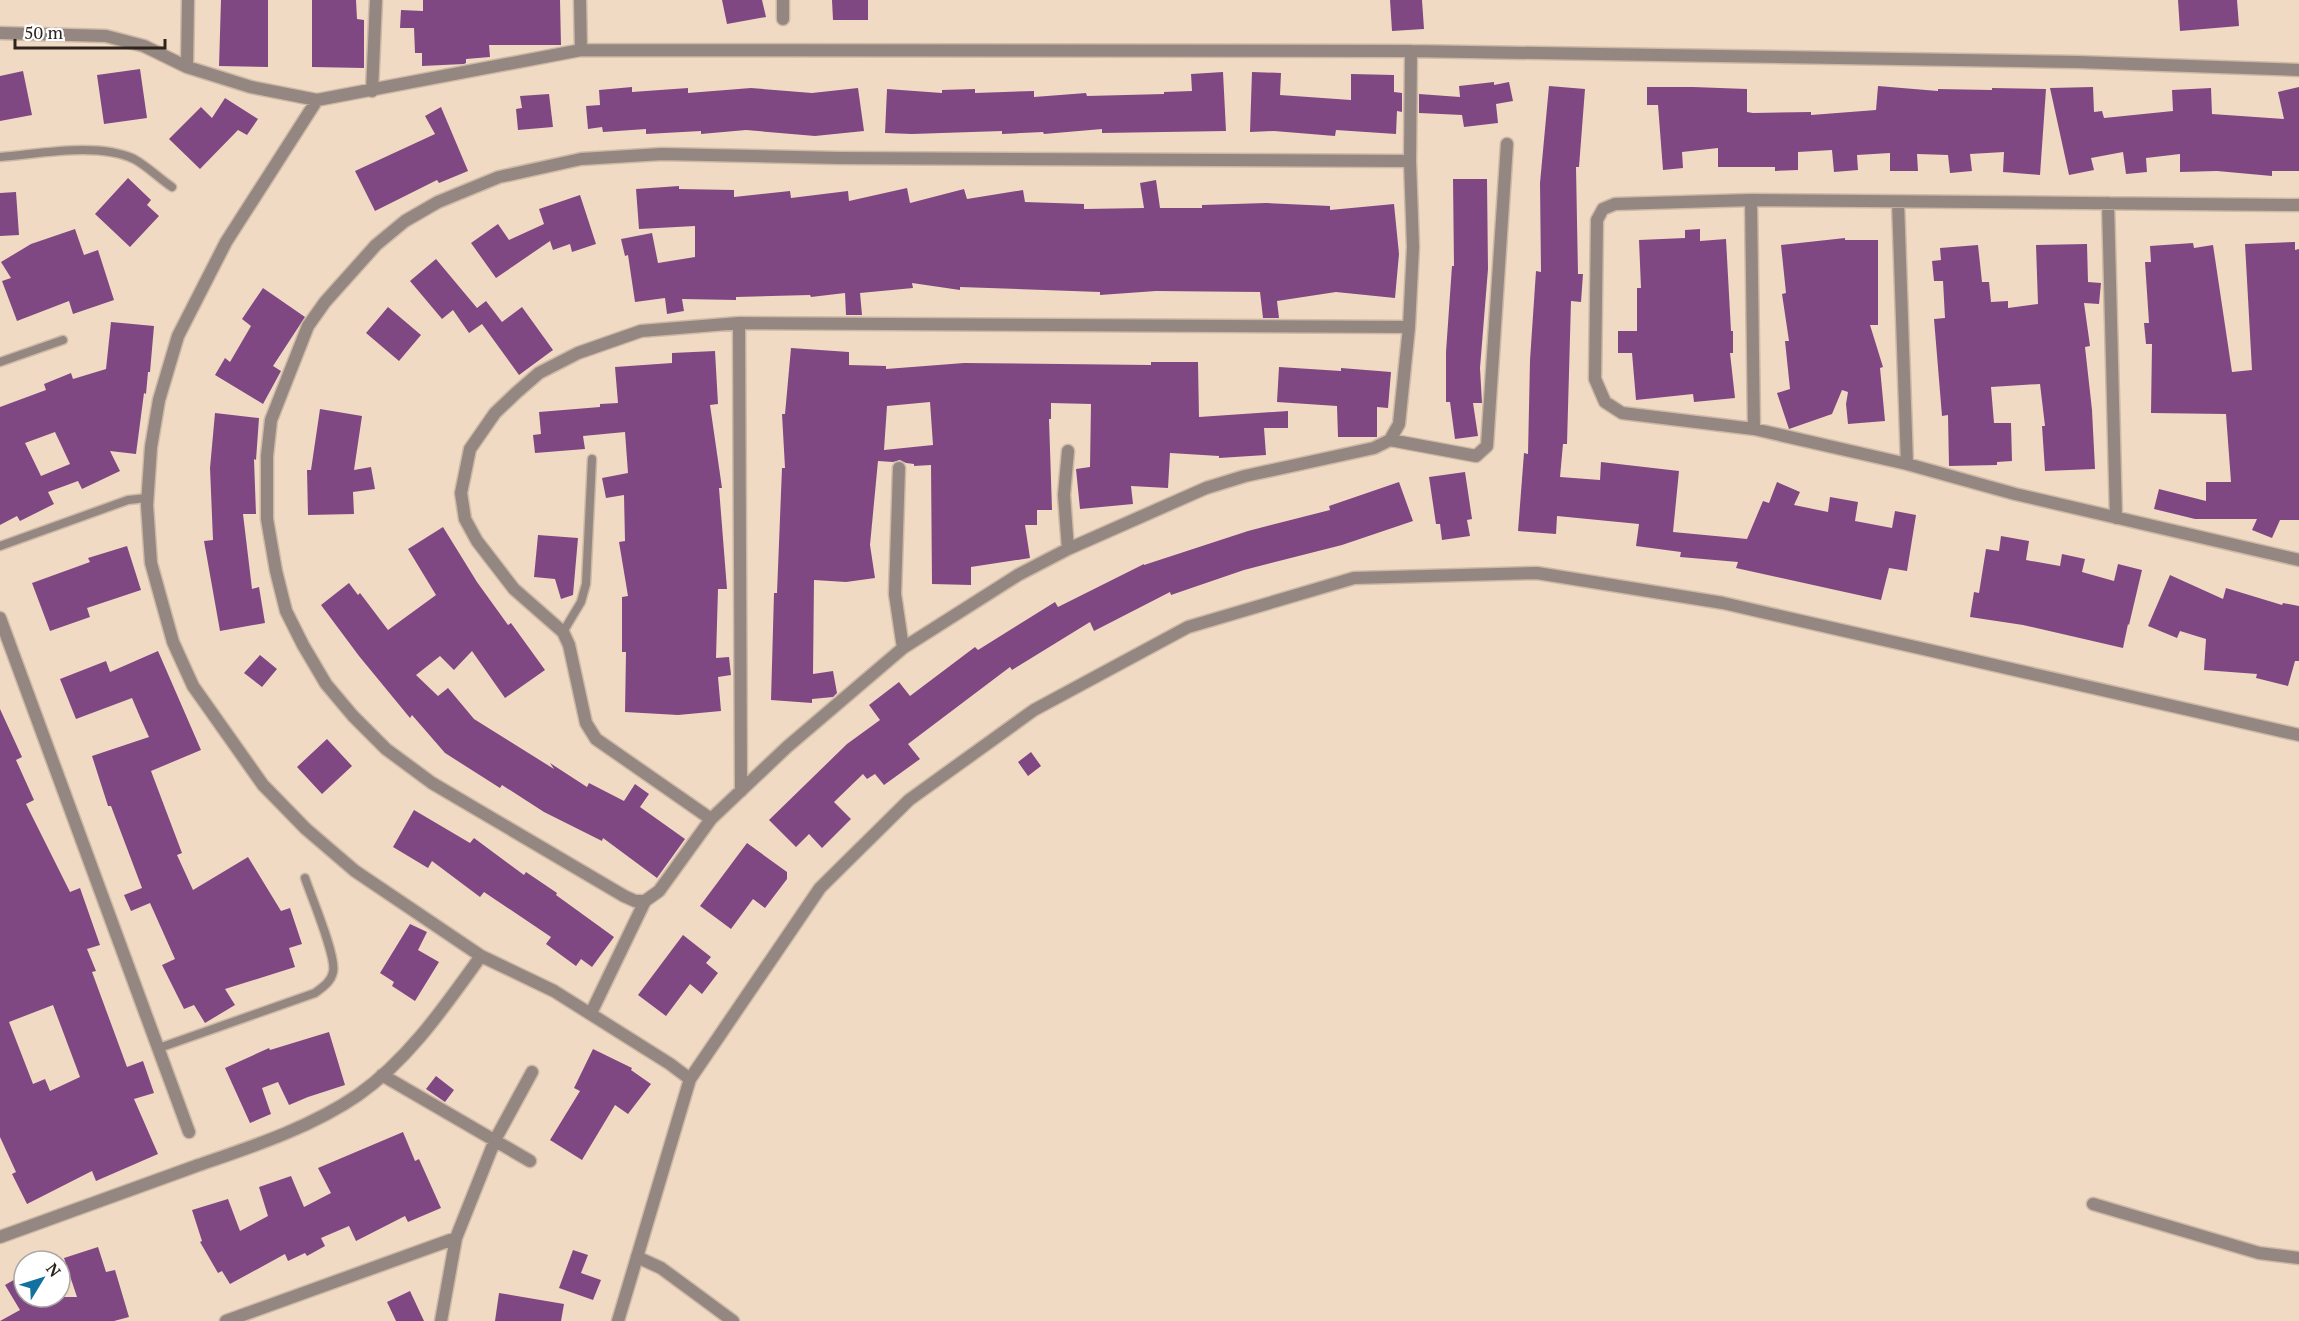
<svg xmlns="http://www.w3.org/2000/svg" width="2299" height="1321" viewBox="0 0 2299 1321" font-family="'PT Serif',serif">
  <rect width="100%" height="100%" fill="#f1dac4"/>
  <!-- building -->
  <path fill="#804882" fill-rule="evenodd" d="M221 0H268V67L219 66Z
    M312 0H356L357 19 364 20V68L312 67Z
    M423 0H560L561 45H489L490 57 466 59V63L464 64 422 66V53H415L414 28H400L401 10 423 11Z
    M722 0H762L766 17 727 24Z
    M832 0H868V20H833Z
    M1390 0H1422L1424 29 1392 31Z
    M2178 0H2237L2239 26 2180 31Z
    M140 69 147 118 104 124 97 75Z
    M23 71 32 115 0 121V76Z
    M1223 72 1226 131 1102 133V129L1044 134 1043 132 1002 134V131L912 134 885 133 887 89 942 93V90L975 89V93L1034 91V97L1086 93 1087 96 1164 94V92L1192 91 1191 74Z
    M1252 72 1281 73 1280 95 1351 100V74L1394 75V92L1402 93V112L1397 111 1396 134 1336 130 1335 136 1274 131 1250 132Z
    M1494 82V85L1509 82 1513 101 1496 104 1498 123 1464 127 1462 115 1419 113V94L1460 97 1459 86Z
    M1549 86 1585 89 1579 167H1576L1578 274H1583L1581 302 1571 301 1567 444H1563L1560 477 1600 480 1601 462 1679 471 1673 532 1747 539 1763 501 1769 503 1777 482 1800 492 1794 505 1828 512 1830 497 1858 502 1855 521 1892 528 1895 511 1916 515 1907 571 1889 568 1881 600 1736 568 1738 562 1680 557 1681 552 1636 546 1639 524 1557 516 1556 534 1518 531 1524 453 1528 454 1530 360 1536 271 1541 272 1540 183Z
    M1878 86 1938 91V89L1992 90V88L2046 89 2040 175 2003 172 2004 152 1970 154 1972 171 1950 173 1948 155 1917 154 1918 171H1890V153L1857 155 1858 170 1834 172 1832 150 1798 152V170L1775 171V167H1718V148L1682 152 1683 168 1663 170 1658 105H1647V87H1693L1747 89V112L1753 113 1811 112V115L1876 110Z
    M632 87V92L688 88V93L751 88 812 93 858 88 864 131 815 136 746 130 701 134V131L646 134V129L603 132 602 127 588 129 586 106 600 105 599 90Z
    M2093 87 2094 112 2102 111 2104 118 2173 111 2172 90 2211 88 2212 114 2284 119 2278 92 2299 87V171H2272V176L2217 171 2180 172V154L2146 158 2147 172 2126 174 2123 152 2091 158 2094 170 2069 175 2050 88Z
    M549 94 553 127 518 130 516 109 522 108 520 96Z
    M225 98 258 119 247 135 238 130 200 169 169 139 201 107 212 118Z
    M441 107 468 171 439 183 437 180 375 211 355 171 435 134 425 116Z
    M128 178 151 200 147 205 159 216 130 247 95 214Z
    M1453 179H1487L1488 269 1480 368 1482 403H1473L1478 436 1455 439 1450 402H1446V352L1452 266H1454Z
    M1156 180 1160 208H1202V205L1266 203 1330 206V210L1394 204 1399 254 1395 298 1336 292 1277 301 1279 318H1263L1260 292 1156 291 1100 295V292L960 287V290L912 283 913 288 860 293 862 315H846L845 293 811 297 810 295 736 297V300L682 299 684 311 667 314 665 298 635 302 628 255 625 256 621 239 652 233 658 263 695 257V226L639 229 636 189 679 186V189L734 190V197L790 191 791 198 848 191 849 201 907 188 910 203 964 189 967 199 1023 190 1025 202 1084 204V209L1144 208 1140 183Z
    M16 192 19 235 0 236V193Z
    M580 195 596 244 572 252 570 244 553 250 550 241 496 278 471 243 498 224 509 240 544 224 539 209Z
    M75 229 84 255 98 250 114 300 73 314 69 301 17 321 2 281 11 278 1 262 31 244Z
    M1700 229V241L1726 239 1731 331H1733V353H1730L1735 398 1694 402 1693 394 1636 400 1632 353H1618V331H1637V288H1641L1639 240 1685 238V230Z
    M1845 238V240H1878V325H1870L1883 367 1880 368 1885 421 1848 424 1846 404 1848 392 1842 390 1832 414 1789 429 1777 393 1790 389 1785 341H1789L1782 294 1786 293 1781 245Z
    M2295 242V250L2299 249V520H2280L2272 538 2252 530 2257 519H2195L2154 509 2159 489 2206 501V482H2231L2226 414 2151 413 2152 344H2146L2144 323H2149L2145 262H2151L2150 246 2193 243 2194 248 2213 245 2232 372 2252 370 2245 244Z
    M2087 244 2088 282 2101 283 2099 304 2084 303 2090 346 2085 347 2092 410 2095 469 2045 471 2042 426H2045L2040 384 1991 387 1994 423H2011L2012 461 1997 462V465L1949 466 1948 415 1942 416 1934 319 1945 318 1943 281H1934L1932 261 1941 260 1940 248 1978 245 1982 282H1989L1991 302 2008 301V308L2038 304 2036 245Z
    M436 259 477 308 486 301 502 322 522 307 553 350 519 375 482 324 469 333 453 310 442 319 410 281Z
    M263 288 305 317 273 366 281 371 263 404 215 375 225 358 230 362 251 326 242 319Z
    M388 307 421 335 399 361 366 333Z
    M111 322 154 326 150 372H148L146 394 144 393 136 454 110 451 120 471 82 489 78 481 48 492 54 504 20 521 17 516 0 525V407L46 390 44 384 71 373 73 379 106 369ZM55 432 70 464 41 476 25 443Z
    M791 348 849 352V365L886 366V369L964 363 1151 365V362H1198L1199 417 1288 411V428H1264L1266 455 1219 458V456L1170 453 1168 488 1131 486 1133 504 1080 509 1076 469 1090 467 1091 404 1051 403V419H1049L1052 510H1037V525H1025L1030 558 971 567V585L932 584 931 465 914 466V464L906 463 900 460 893 462 878 461 870 545 875 578 846 582 814 580 813 674 833 671 837 693 833 697 812 699V703L771 700 774 593H777L782 468H785L782 414H785ZM930 402 933 445 884 450 887 406Z
    M715 351 718 404 710 405 722 488H719L727 589H718L716 658 729 657 731 675 718 677 721 711 678 715 625 712 626 652H622V597L628 596 619 542 625 541 624 495 606 498 602 478 628 473 625 432 583 436 585 449 535 453 533 435 541 434 539 412 600 407V404L618 403 615 367 672 363V353Z
    M1279 367 1341 371V368L1391 372 1388 408 1377 407V437H1338L1337 406 1277 402Z
    M320 409 362 416 354 470 371 467 375 489 353 492 354 514 308 515 307 470H311Z
    M215 413 259 418 256 460 254 459 256 514H243L252 589 259 587 265 623 220 631 204 541 213 540 210 468Z
    M1465 472 1472 519 1467 520 1470 536 1442 540 1440 524H1436L1429 477Z
    M1399 482 1413 521 1342 545 1244 570 1171 595 1170 592 1094 631 1090 622 1012 670 1010 667 908 744 920 759 884 785 875 774 867 779 863 774 834 802 851 819 822 848 809 834 796 847 769 820 847 744 880 720 869 705 899 682 910 696 975 647 978 650 1055 602 1058 607 1144 564V565L1248 531 1330 510 1329 506Z
    M443 527 477 582 508 625 511 623 545 670 505 698 472 651 454 670 440 656 416 675 438 696 448 688 474 719 554 769 550 763 587 787 589 783 624 801 635 784 649 794 640 807 685 839 657 878 603 838 602 841 544 812 502 785 500 788 445 753 412 715 410 718 359 656 321 605 349 583 358 595 360 593 388 630 436 595 408 549Z
    M538 535 578 538 573 595 561 599 555 579 534 577Z
    M2001 536 2029 541 2026 560 2060 566 2062 554 2085 559 2082 572 2114 581 2118 564 2142 570 2129 625 2128 624 2123 648 2023 625 1970 617 1974 592 1979 593 1986 549 1999 551Z
    M127 546 141 590 87 608 90 617 50 631 32 583 90 562 88 558Z
    M2170 575 2223 599 2226 588 2282 605 2283 603 2299 606V661H2295L2288 686 2256 678 2257 674 2204 670 2206 639 2180 631 2177 638 2148 626Z
    M158 651 201 750 151 771 182 853 177 855 193 890 248 857 281 911 290 908 302 944 289 948 295 967 225 989 235 1005 205 1023 194 1005 184 1009 162 965 175 959 150 903 131 911 124 895 142 888 111 806H108L92 756 149 737 140 717 132 698 76 719 60 679 106 661 110 672Z
    M260 655 277 669 262 687 244 673Z
    M0 709 22 757 16 760 34 800 26 804 70 892 80 888 100 945 87 949 96 971 92 972 127 1067 143 1061 154 1093 134 1099 158 1154 96 1181 92 1171 27 1204 12 1174 16 1172 0 1137ZM53 1005 80 1077 50 1091 45 1079 33 1084 9 1022Z
    M327 739 352 766 322 794 297 767Z
    M1031 752 1041 766 1028 776 1018 762Z
    M414 810 470 843 474 838 524 875 526 872 557 893 556 895 614 937 592 967 581 959 576 966 546 944 551 937 484 892 480 897 432 861 428 868 393 847Z
    M747 843 787 872V879L765 908 753 899 731 929 700 906Z
    M410 924 427 932 418 950 439 962 415 1001 392 986 394 982 380 973Z
    M683 935 711 957 706 963 718 973 702 994 690 984 666 1016 638 995Z
    M329 1032 345 1085 308 1097 289 1105 278 1082 262 1088 271 1114 250 1123 225 1068 269 1048 270 1050Z
    M593 1049 632 1068 631 1070 651 1084 628 1114 615 1105 582 1160 550 1140 580 1091 574 1088Z
    M436 1076 454 1090 445 1102 426 1089Z
    M403 1132 415 1161 419 1159 441 1208 408 1222 405 1216 356 1241 349 1226 321 1238 325 1246 307 1256 305 1253 288 1261 285 1254 230 1284 222 1271 218 1273 200 1242 202 1241 192 1210 228 1199 240 1231 268 1216 259 1187 291 1176 304 1207 331 1193 318 1168Z
    M98 1247 106 1272 115 1270 129 1317 114 1321H0L20 1310 5 1285 24 1274V1297H77L64 1258Z
    M573 1250 588 1255 581 1273 601 1280 593 1300 559 1288Z
    M410 1291 424 1321H396L387 1302Z
    M499 1293 564 1304 561 1321H495Z"/>
  <g fill="none" stroke-linecap="round" stroke-linejoin="round">
    <defs>
      <path id="service" d="M0 157C40 154 97 142 134 159 147 166 160 179 172 187
        M0 362 63 340
        M0 546 128 500 147 498
        M563 632 581 602 586 584 592 459
        M159 1048 315 993C323 987 331 982 333 972 337 957 311 896 305 878"/>
      <path id="minor" d="M580 0 581 50
        M783 19V0
        M0 33 106 36 144 46 187 67 251 87 317 100 581 50 1411 51 2078 62 2299 70
        M187 67 188 0
        M372 91 376 0
        M317 100 226 242 178 336 159 400 151 447 147 505 151 563 173 642 193 686 263 785 306 829 355 871 481 956
        M1751 200 1754 429
        M1898 202 1907 464
        M2108 203 2116 518
        M2299 205 1751 200 1615 204 1603 209 1597 220 1595 379 1605 402 1622 413 1754 429 1907 464 2015 494 2299 560
        M739 323 741 791
        M1390 440 1476 456 1487 446 1507 144
        M899 468 895 594 903 648
        M1068 549 1064 495 1068 451
        M0 618 189 1132
        M711 819 596 739 586 723 569 645 563 632 514 589 477 541 465 519 461 493 470 449 495 413 516 393 539 373 578 353 641 331 739 323 1409 327
        M645 901H635L624 896 432 783 386 749 353 716 326 684 303 645 286 611 276 571 267 519V456L271 420 308 326 325 302 376 245 405 221 438 202 499 177 581 159 662 154 839 158 1410 161
        M591 1013 645 901 659 891 711 819 787 747 903 648 1018 575 1068 549 1206 488 1245 476 1374 448 1390 440 1399 424 1409 327 1413 247 1410 161 1411 51
        M382 1075 530 1161
        M2093 1204 2259 1253 2299 1258
        M0 1237C65 1213 131 1190 196 1166 251 1147 310 1128 358 1095 409 1059 445 1006 481 956L554 991 670 1064 690 1079
        M637 1257 661 1268 733 1321
        M226 1321 456 1238
        M441 1321 456 1238 495 1140 532 1072"/>
      <path id="tertiary" d="M618 1321 690 1079 820 888 909 800 1034 710 1188 627 1354 578 1537 573 1723 603 2299 735"/>
    </defs>
    <!-- service casing -->
    <use href="#service" stroke="#ceb9a6" stroke-width="11"/>
    <!-- minor casing -->
    <use href="#minor" stroke="#ceb9a6" stroke-width="15"/>
    <!-- tertiary casing -->
    <use href="#tertiary" stroke="#ceb9a6" stroke-width="15"/>
    <!-- service -->
    <use href="#service" stroke="#948782" stroke-width="8"/>
    <!-- minor -->
    <use href="#minor" stroke="#948782" stroke-width="12"/>
    <!-- tertiary -->
    <use href="#tertiary" stroke="#948782" stroke-width="12"/>
  </g>
  <!-- north arrow -->
  <g transform="translate(42 1279) rotate(52)"><circle r="28" fill="#ffffff" stroke="#aba7a4" stroke-width="1.5"/>
  <path d="M0-4.5L10 22L0 15L-10 22Z" fill="#13719f"/>
  <text y="-9" font-size="16" font-weight="bold" text-anchor="middle" fill="#2d241c">N</text>
  </g>
  <!-- scale -->
  <path d="M15 39v9h150v-9" fill="none" stroke="#2d241c" stroke-width="3"/>
  <text x="24" y="39" font-size="18" fill="#2d241c" stroke="#ffffff" stroke-width="4.5" paint-order="stroke">50 m</text>
</svg>
